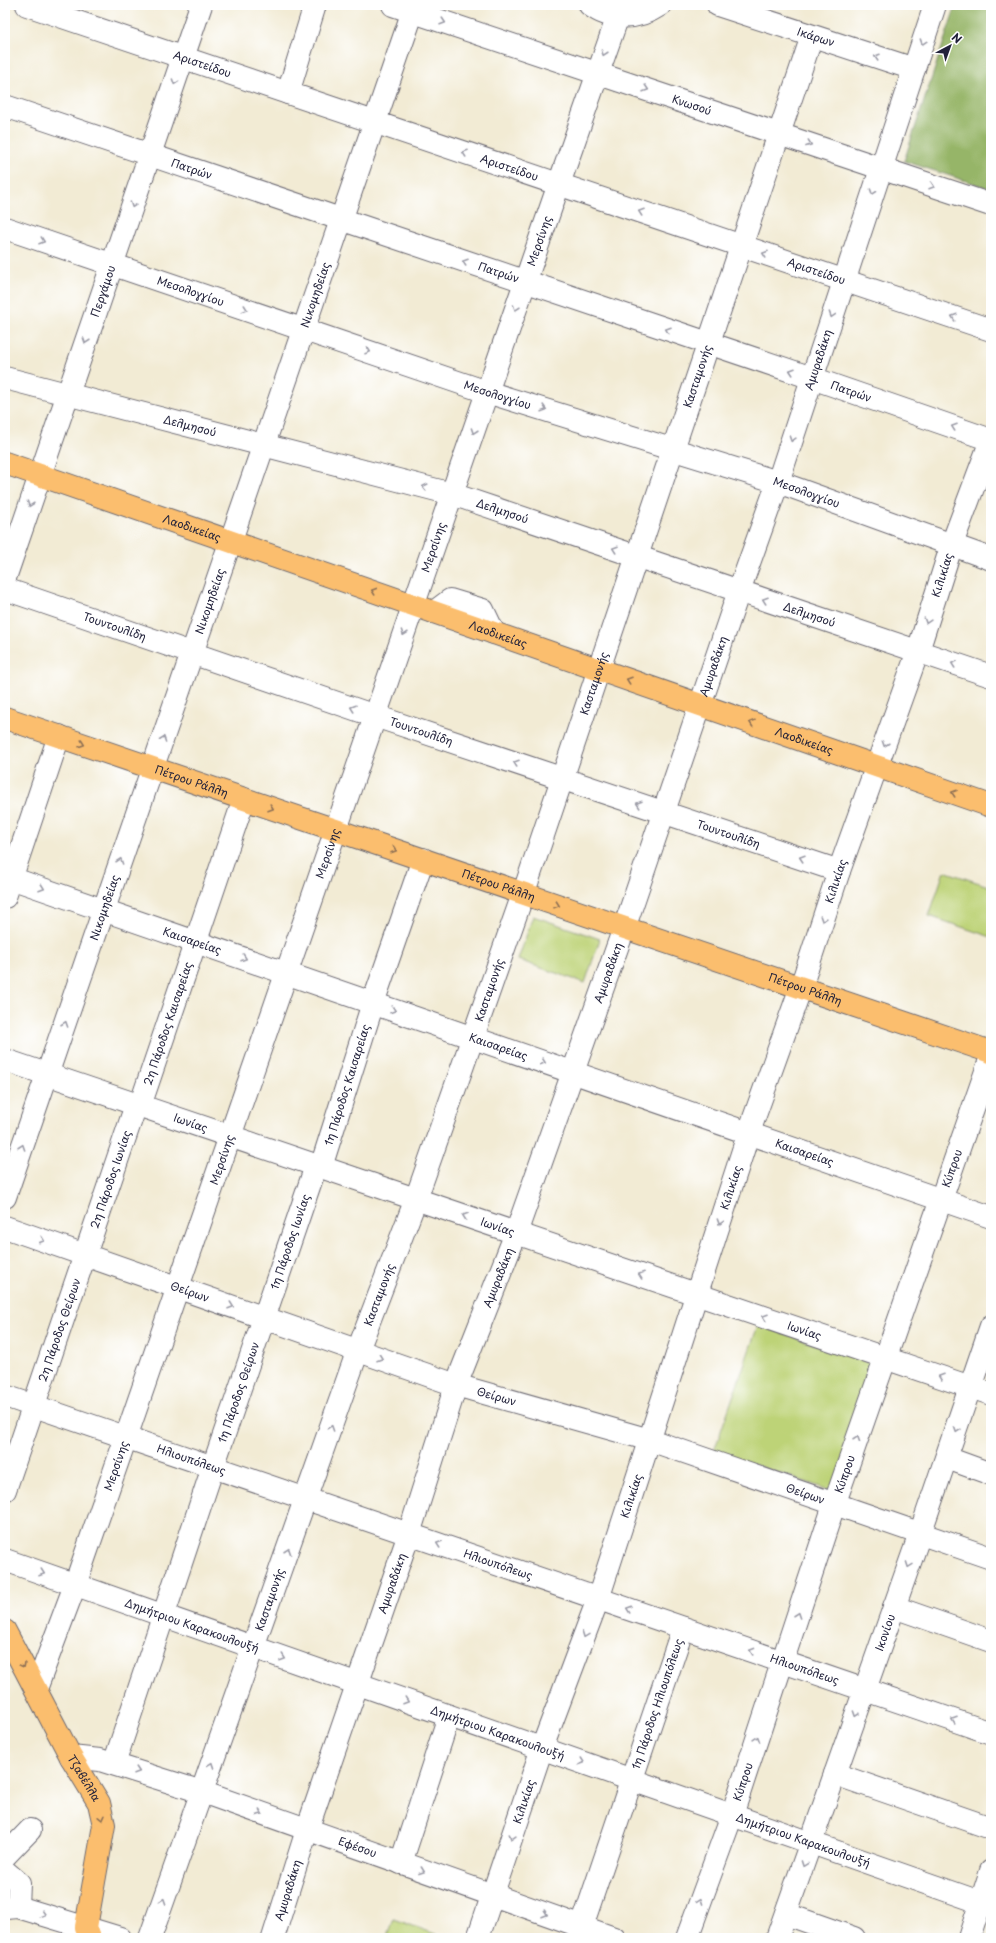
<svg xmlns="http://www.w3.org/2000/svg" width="996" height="1943" viewBox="0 0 996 1943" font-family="'Playpen Sans',sans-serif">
  <rect width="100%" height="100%" fill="#fff"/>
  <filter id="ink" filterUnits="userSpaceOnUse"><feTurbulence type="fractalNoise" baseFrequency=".025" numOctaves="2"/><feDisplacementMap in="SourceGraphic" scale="8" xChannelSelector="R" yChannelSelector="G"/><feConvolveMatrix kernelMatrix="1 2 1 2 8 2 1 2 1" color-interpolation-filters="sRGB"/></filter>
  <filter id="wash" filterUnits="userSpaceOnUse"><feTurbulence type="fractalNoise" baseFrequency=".012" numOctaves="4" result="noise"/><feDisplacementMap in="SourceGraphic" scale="16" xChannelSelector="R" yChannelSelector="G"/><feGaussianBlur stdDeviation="0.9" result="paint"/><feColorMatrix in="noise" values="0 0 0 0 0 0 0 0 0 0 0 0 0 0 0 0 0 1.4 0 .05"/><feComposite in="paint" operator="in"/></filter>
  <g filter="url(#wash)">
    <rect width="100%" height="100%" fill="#f2ebd4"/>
    <!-- green -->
    <path fill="#bdd377" stroke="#707a59" d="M944 871 991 887V937L929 916Z
      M533 916 600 939 585 983 518 960Z
      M758 1325 875 1365 832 1491 714 1451Z
      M394 1919 438 1935 437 1938H387Z"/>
    <!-- forest -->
    <path fill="#96b568" stroke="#5c6c52" d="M956 5H991V189L904 161Z"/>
  </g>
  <g filter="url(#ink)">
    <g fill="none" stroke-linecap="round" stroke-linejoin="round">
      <defs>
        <g id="minor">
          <path id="s1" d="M27 5 991 330"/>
          <path id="s2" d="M393 5 991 205"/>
          <path d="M590 5C611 22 639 19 660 5"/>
          <path id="s3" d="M718 5 914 69"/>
          <path d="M288 93 315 5"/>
          <path id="s4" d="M5 106 812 378 991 440"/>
          <path id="s5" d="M5 228 487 392 778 482 991 559"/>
          <path id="s6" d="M5 378 452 494 991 676"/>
          <path id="s7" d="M5 578 201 5"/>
          <path id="s8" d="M5 589 375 716 839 871"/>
          <path d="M434 612 450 600 483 610 494 633"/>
          <path id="s9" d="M5 876 991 1217"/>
          <path d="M5 897 59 736"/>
          <path id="s10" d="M5 1060 991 1394"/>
          <path id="s11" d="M140 1106 244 799"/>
          <path id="s12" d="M321 1167 373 1003 423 859"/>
          <path id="s13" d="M5 1197 415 5"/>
          <path id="s14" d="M5 1227 456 1385 650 1440 991 1558"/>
          <path id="s15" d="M5 1396 991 1733"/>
          <path d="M947 1458 991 1474"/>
          <path id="s16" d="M5 1490 136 1105"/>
          <path id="s17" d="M5 1560 991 1906"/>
          <path d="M894 1607 991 1641"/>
          <path id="s18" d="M36 1689 75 1585 559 184 618 16"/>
          <path id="s19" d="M71 1757 100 1760 202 1792 614 1938"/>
          <path id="s20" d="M114 1764 213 1467 316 1166"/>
          <path d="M835 1774 991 1828"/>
          <path d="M5 1856 30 1830"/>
          <path d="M401 1863 449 1716"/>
          <path d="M5 1871 19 1883 18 1907"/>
          <path d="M5 1908 18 1907 120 1938"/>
          <path d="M786 1914 854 1938"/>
          <path id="s21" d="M150 1938 358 1350 416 1199 528 880 812 36"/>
          <path id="s22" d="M273 1938 307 1830 409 1534 456 1385 516 1233 629 914 739 591 778 482 935 5"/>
          <path id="s23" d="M478 1938 542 1748 598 1599 749 1132 801 987 839 871 918 651 952 544 991 440"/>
          <path id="s24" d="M578 1938 683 1628"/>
          <path id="s25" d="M687 1938 732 1815 834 1505 991 1057"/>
          <path id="s26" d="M777 1938 920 1534 991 1326"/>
          <path d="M969 1938 991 1871"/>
        </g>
        <g id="major">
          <path id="s27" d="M5 463 991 806"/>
          <path id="s28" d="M5 718 991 1052"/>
          <path id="s29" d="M5 1631 71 1757 99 1803 104 1825 86 1927 90 1938"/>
        </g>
      </defs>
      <!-- minor casing -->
      <use href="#minor" stroke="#6b6871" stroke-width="24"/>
      <!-- major casing -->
      <use href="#major" stroke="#6b6871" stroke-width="24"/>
      <!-- minor -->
      <use href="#minor" stroke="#fff" stroke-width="22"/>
      <!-- major -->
      <use href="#major" stroke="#fbbe6e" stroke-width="22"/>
    </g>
    <!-- one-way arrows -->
    <defs><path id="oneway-chevron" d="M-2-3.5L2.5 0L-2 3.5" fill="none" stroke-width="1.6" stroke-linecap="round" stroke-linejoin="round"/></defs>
    <g stroke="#9c9ca7">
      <use href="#oneway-chevron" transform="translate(443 22) rotate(18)"/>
      <use href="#oneway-chevron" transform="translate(923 42) rotate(108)"/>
      <use href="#oneway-chevron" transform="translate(604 53) rotate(109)"/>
      <use href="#oneway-chevron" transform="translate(877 57) rotate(-162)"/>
      <use href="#oneway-chevron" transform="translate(175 82) rotate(109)"/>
      <use href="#oneway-chevron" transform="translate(646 89) rotate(18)"/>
      <use href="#oneway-chevron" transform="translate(809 144) rotate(20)"/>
      <use href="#oneway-chevron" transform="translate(465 153) rotate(-161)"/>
      <use href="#oneway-chevron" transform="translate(932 186) rotate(18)"/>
      <use href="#oneway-chevron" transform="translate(873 192) rotate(109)"/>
      <use href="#oneway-chevron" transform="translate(133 205) rotate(109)"/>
      <use href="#oneway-chevron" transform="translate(641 212) rotate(-161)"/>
      <use href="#oneway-chevron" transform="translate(42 241) rotate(19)"/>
      <use href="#oneway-chevron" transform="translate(765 254) rotate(-161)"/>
      <use href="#oneway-chevron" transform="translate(465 262) rotate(-161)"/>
      <use href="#oneway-chevron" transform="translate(516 308) rotate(109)"/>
      <use href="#oneway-chevron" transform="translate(245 309) rotate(19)"/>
      <use href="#oneway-chevron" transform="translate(832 315) rotate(108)"/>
      <use href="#oneway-chevron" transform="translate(954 317) rotate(-161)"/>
      <use href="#oneway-chevron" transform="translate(668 330) rotate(-161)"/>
      <use href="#oneway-chevron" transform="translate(86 341) rotate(109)"/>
      <use href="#oneway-chevron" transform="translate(368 351) rotate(19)"/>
      <use href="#oneway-chevron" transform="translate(792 371) rotate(-162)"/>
      <use href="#oneway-chevron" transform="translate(544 409) rotate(17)"/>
      <use href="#oneway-chevron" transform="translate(954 427) rotate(-161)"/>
      <use href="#oneway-chevron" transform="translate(474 431) rotate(109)"/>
      <use href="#oneway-chevron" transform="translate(792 439) rotate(108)"/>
      <use href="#oneway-chevron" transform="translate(425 487) rotate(-166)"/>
      <use href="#oneway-chevron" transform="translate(30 504) rotate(109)"/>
      <use href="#oneway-chevron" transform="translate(615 549) rotate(-161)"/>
      <use href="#oneway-chevron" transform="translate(765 600) rotate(-161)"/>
      <use href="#oneway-chevron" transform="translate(927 621) rotate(108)"/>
      <use href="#oneway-chevron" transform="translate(404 633) rotate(109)"/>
      <use href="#oneway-chevron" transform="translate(954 664) rotate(-161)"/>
      <use href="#oneway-chevron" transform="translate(353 708) rotate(-161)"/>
      <use href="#oneway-chevron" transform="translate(163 739) rotate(-71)"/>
      <use href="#oneway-chevron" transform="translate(885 744) rotate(109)"/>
      <use href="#oneway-chevron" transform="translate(516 763) rotate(-161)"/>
      <use href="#oneway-chevron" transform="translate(639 804) rotate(-162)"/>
      <use href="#oneway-chevron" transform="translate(802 858) rotate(-162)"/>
      <use href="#oneway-chevron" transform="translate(120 861) rotate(-71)"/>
      <use href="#oneway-chevron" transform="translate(42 888) rotate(19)"/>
      <use href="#oneway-chevron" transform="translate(823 919) rotate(108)"/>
      <use href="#oneway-chevron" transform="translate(244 958) rotate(19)"/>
      <use href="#oneway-chevron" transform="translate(393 1010) rotate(19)"/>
      <use href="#oneway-chevron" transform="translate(65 1024) rotate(-71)"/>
      <use href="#oneway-chevron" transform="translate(543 1062) rotate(19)"/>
      <use href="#oneway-chevron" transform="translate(22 1147) rotate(-71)"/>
      <use href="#oneway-chevron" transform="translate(465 1216) rotate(-161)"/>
      <use href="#oneway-chevron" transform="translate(720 1222) rotate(108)"/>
      <use href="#oneway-chevron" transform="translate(42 1240) rotate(19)"/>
      <use href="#oneway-chevron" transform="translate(641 1275) rotate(-161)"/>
      <use href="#oneway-chevron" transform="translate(231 1306) rotate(19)"/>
      <use href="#oneway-chevron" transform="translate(765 1317) rotate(-161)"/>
      <use href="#oneway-chevron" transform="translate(380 1358) rotate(19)"/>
      <use href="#oneway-chevron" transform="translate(941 1377) rotate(-161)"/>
      <use href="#oneway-chevron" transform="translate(331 1428) rotate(-71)"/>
      <use href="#oneway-chevron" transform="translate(957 1430) rotate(109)"/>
      <use href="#oneway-chevron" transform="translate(857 1439) rotate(-71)"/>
      <use href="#oneway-chevron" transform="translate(439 1544) rotate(-161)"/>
      <use href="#oneway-chevron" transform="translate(288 1551) rotate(-71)"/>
      <use href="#oneway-chevron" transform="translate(909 1565) rotate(110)"/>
      <use href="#oneway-chevron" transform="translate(42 1573) rotate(19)"/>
      <use href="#oneway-chevron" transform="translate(629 1609) rotate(-161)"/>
      <use href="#oneway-chevron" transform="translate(798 1615) rotate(-71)"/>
      <use href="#oneway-chevron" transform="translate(585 1635) rotate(111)"/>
      <use href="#oneway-chevron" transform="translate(752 1651) rotate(-161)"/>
      <use href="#oneway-chevron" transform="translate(283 1658) rotate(19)"/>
      <use href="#oneway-chevron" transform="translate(406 1701) rotate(19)"/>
      <use href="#oneway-chevron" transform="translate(856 1714) rotate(109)"/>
      <use href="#oneway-chevron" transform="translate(954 1720) rotate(-161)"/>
      <use href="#oneway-chevron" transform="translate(757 1739) rotate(-72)"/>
      <use href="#oneway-chevron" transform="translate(582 1762) rotate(19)"/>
      <use href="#oneway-chevron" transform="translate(211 1765) rotate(-70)"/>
      <use href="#oneway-chevron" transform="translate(137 1771) rotate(18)"/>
      <use href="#oneway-chevron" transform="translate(260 1813) rotate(20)"/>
      <use href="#oneway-chevron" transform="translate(512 1837) rotate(108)"/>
      <use href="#oneway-chevron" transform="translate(804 1864) rotate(110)"/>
      <use href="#oneway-chevron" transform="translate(422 1871) rotate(20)"/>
      <use href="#oneway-chevron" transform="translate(163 1901) rotate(-71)"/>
      <use href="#oneway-chevron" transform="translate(700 1901) rotate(-70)"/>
      <use href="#oneway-chevron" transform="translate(43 1914) rotate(16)"/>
      <use href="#oneway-chevron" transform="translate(545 1914) rotate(19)"/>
    </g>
    <g stroke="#8e7054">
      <use href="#oneway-chevron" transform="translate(374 591) rotate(-161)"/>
      <use href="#oneway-chevron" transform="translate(629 680) rotate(-161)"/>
      <use href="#oneway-chevron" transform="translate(752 723) rotate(-161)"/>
      <use href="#oneway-chevron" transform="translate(82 744) rotate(19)"/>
      <use href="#oneway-chevron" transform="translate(954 793) rotate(-161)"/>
      <use href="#oneway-chevron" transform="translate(271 808) rotate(19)"/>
      <use href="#oneway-chevron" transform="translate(394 850) rotate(19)"/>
      <use href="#oneway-chevron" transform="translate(557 905) rotate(19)"/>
      <use href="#oneway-chevron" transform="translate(23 1665) rotate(62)"/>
      <use href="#oneway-chevron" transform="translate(102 1818) rotate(77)"/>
    </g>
  </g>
  <g text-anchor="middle" stroke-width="3" stroke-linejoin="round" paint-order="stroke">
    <!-- street labels -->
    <g font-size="11" fill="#22223b" stroke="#fff">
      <text dy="4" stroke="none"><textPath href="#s3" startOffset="103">Ικάρων</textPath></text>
      <text dy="4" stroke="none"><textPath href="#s1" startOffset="185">Αριστείδου</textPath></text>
      <text dy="4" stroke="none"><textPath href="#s2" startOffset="315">Κνωσού</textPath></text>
      <text dy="4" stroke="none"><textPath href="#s1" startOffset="509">Αριστείδου</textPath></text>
      <text dy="4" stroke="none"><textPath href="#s4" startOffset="197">Πατρών</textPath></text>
      <text dy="4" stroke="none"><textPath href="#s18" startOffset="1533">Μερσίνης</textPath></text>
      <text dy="4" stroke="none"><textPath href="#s1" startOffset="833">Αριστείδου</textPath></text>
      <text dy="4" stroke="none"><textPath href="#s4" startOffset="521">Πατρών</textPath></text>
      <text dy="4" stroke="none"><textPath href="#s5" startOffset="196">Μεσολογγίου</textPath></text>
      <text dy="4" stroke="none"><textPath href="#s7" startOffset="303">Περγάμου</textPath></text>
      <text dy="4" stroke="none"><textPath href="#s13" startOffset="954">Νικομηδείας</textPath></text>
      <text dy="4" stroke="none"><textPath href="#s22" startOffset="1670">Αμυραδάκη</textPath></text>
      <text dy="4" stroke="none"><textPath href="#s21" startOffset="1655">Κασταμονής</textPath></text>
      <text dy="4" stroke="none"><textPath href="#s4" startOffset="893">Πατρών</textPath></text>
      <text dy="4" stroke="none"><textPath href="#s5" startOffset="520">Μεσολογγίου</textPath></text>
      <text dy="4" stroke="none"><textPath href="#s6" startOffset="191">Δελμησού</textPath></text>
      <text dy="4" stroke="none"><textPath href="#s5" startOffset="844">Μεσολογγίου</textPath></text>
      <text dy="4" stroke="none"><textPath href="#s6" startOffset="515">Δελμησού</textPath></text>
      <text dy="4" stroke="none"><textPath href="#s27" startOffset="198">Λαοδικείας</textPath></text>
      <text dy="4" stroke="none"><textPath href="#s18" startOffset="1209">Μερσίνης</textPath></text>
      <text dy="4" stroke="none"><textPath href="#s23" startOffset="1440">Κιλικίας</textPath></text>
      <text dy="4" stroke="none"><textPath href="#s13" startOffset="630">Νικομηδείας</textPath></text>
      <text dy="4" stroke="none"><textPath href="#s6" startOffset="839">Δελμησού</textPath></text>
      <text dy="4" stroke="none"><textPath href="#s8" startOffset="116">Τουντουλίδη</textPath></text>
      <text dy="4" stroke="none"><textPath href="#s27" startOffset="522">Λαοδικείας</textPath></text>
      <text dy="4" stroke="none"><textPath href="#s22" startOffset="1346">Αμυραδάκη</textPath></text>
      <text dy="4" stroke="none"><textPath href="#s21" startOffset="1331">Κασταμονής</textPath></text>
      <text dy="4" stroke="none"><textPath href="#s8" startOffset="440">Τουντουλίδη</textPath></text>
      <text dy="4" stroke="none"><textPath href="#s27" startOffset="846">Λαοδικείας</textPath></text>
      <text dy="4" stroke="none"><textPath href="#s28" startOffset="197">Πέτρου Ράλλη</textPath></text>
      <text dy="4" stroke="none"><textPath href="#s8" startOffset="764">Τουντουλίδη</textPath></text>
      <text dy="4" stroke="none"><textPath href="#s18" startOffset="885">Μερσίνης</textPath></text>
      <text dy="4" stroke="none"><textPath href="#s23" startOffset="1116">Κιλικίας</textPath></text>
      <text dy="4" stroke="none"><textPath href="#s28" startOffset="521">Πέτρου Ράλλη</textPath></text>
      <text dy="4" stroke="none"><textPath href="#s13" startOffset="306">Νικομηδείας</textPath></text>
      <text dy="4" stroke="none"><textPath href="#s9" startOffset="198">Καισαρείας</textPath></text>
      <text dy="4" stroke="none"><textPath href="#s22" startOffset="1022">Αμυραδάκη</textPath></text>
      <text dy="4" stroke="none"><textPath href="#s28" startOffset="845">Πέτρου Ράλλη</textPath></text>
      <text dy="4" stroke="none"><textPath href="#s21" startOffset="1007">Κασταμονής</textPath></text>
      <text dy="4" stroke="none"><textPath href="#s11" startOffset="87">2η Πάροδος Καισαρείας</textPath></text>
      <text dy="4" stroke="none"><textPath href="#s9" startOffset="522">Καισαρείας</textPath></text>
      <text dy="4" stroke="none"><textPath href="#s12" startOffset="86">1η Πάροδος Καισαρείας</textPath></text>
      <text dy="4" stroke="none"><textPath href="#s10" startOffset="196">Ιωνίας</textPath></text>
      <text dy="4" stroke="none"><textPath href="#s9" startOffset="846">Καισαρείας</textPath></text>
      <text dy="4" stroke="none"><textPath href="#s18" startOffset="561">Μερσίνης</textPath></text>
      <text dy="4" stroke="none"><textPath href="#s25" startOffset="814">Κύπρου</textPath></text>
      <text dy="4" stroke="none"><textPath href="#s16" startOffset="328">2η Πάροδος Ιωνίας</textPath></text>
      <text dy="4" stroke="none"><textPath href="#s23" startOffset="792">Κιλικίας</textPath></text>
      <text dy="4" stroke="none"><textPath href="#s10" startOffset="520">Ιωνίας</textPath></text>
      <text dy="4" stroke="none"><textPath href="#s20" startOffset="551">1η Πάροδος Ιωνίας</textPath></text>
      <text dy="4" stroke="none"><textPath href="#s22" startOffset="698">Αμυραδάκη</textPath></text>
      <text dy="4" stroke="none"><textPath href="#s14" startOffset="196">Θείρων</textPath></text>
      <text dy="4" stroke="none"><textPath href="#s21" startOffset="683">Κασταμονής</textPath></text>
      <text dy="4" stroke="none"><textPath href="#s16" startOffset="169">2η Πάροδος Θείρων</textPath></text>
      <text dy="4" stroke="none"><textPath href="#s10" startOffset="844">Ιωνίας</textPath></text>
      <text dy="4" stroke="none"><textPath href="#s20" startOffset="392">1η Πάροδος Θείρων</textPath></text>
      <text dy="4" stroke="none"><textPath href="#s14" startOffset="520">Θείρων</textPath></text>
      <text dy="4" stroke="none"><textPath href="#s15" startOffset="197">Ηλιουπόλεως</textPath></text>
      <text dy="4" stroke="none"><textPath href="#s18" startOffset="237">Μερσίνης</textPath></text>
      <text dy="4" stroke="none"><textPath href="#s25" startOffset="490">Κύπρου</textPath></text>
      <text dy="4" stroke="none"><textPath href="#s14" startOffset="844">Θείρων</textPath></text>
      <text dy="4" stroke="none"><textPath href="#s23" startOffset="468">Κιλικίας</textPath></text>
      <text dy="4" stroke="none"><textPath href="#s15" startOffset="521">Ηλιουπόλεως</textPath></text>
      <text dy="4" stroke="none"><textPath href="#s22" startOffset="374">Αμυραδάκη</textPath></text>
      <text dy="4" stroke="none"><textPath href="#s21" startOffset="359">Κασταμονής</textPath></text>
      <text dy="4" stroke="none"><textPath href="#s17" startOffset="198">Δημήτριου Καρακουλουξή</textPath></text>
      <text dy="4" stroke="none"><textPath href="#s26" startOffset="324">Ικονίου</textPath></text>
      <text dy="4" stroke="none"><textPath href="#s15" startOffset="845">Ηλιουπόλεως</textPath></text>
      <text dy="4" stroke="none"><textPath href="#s24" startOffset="247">1η Πάροδος Ηλιουπόλεως</textPath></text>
      <text dy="4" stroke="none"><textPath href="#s17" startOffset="522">Δημήτριου Καρακουλουξή</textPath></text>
      <text dy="4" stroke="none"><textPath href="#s29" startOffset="167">Τζαβέλλα</textPath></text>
      <text dy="4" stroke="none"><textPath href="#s25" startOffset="166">Κύπρου</textPath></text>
      <text dy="4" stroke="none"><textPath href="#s23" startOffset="144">Κιλικίας</textPath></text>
      <text dy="4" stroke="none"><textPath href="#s17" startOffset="846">Δημήτριου Καρακουλουξή</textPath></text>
      <text dy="4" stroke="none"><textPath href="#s19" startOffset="301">Εφέσου</textPath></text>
      <text dy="4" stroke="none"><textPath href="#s22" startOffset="50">Αμυραδάκη</textPath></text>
    </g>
  </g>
  <!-- margin -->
  <rect width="996" height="1943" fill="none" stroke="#fff" stroke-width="20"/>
  <!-- north arrow -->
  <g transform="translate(950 46) rotate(41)" stroke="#ffffff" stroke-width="3" paint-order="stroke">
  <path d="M0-3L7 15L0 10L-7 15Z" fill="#22223b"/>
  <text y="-6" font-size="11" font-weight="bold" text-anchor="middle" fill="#22223b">N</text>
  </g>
</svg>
